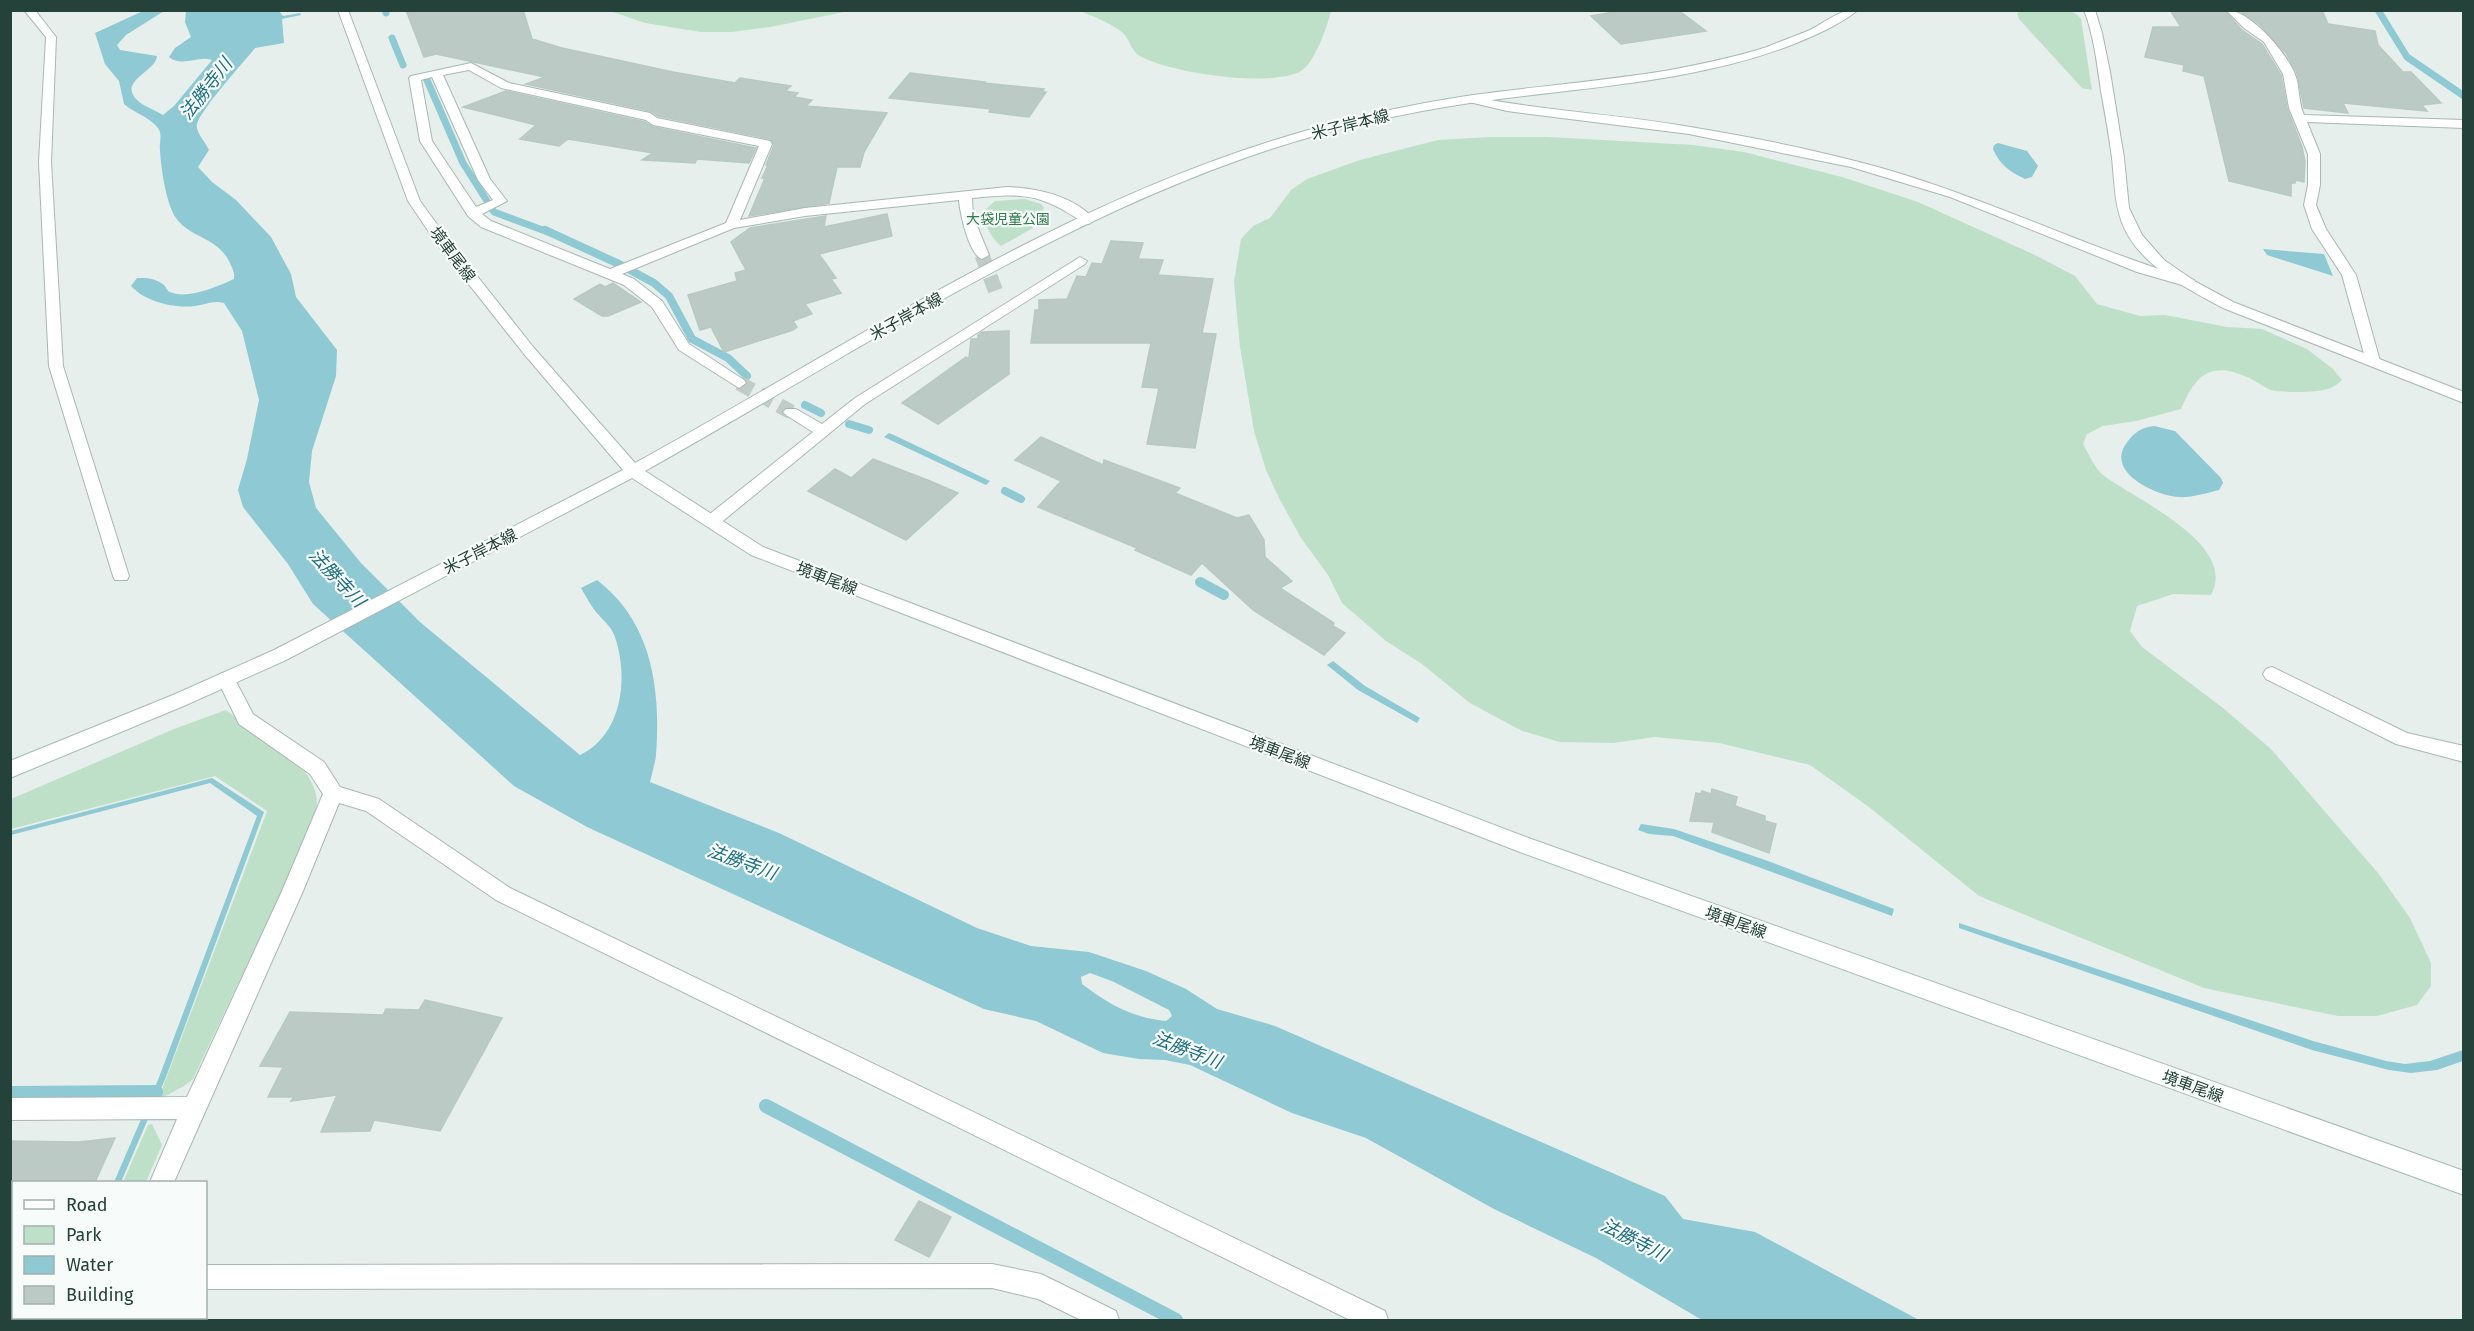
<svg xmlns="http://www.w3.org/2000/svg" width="2474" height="1331" viewBox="0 0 2474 1331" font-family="'Fira Sans','Noto Sans JP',sans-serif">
  <rect width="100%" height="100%" fill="#e6efeb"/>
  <!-- green -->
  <path fill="#bfe0c8" d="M2025 10C2042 10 2070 4 2081 19L2092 90 2082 88 2019 19 2017 13Z
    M610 11V10L849 11 770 27 732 32H701L645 23Z
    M1080 11H1331C1328 25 1314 64 1301 71 1270 88 1170 73 1140 56 1132 52 1130 41 1124 34 1112 23 1094 17 1080 11Z
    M1490 137H1548L1693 145 1744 152 1842 177 1918 202 2035 255 2075 276 2097 304 2140 316 2165 315 2227 327 2262 329 2307 349 2333 369 2342 380C2339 383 2335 386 2331 388 2320 393 2282 393 2271 390 2263 387 2255 380 2247 377 2210 360 2195 376 2181 409L2136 421 2103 426 2087 434 2083 444C2089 454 2095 469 2103 475 2134 499 2239 544 2211 595L2173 594 2137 606 2130 631 2142 647 2223 708 2271 749 2378 873 2410 918 2431 963V986L2417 1005 2377 1016H2338L2204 988 1979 896 1869 807 1810 765 1719 743 1655 737 1613 743 1560 742 1522 731 1470 703 1422 664 1386 641 1342 603 1328 575 1301 538 1279 498 1266 470 1254 431 1240 347 1234 282 1241 239 1253 226 1270 218 1291 190 1307 179 1360 160 1438 140Z
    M1025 199 1041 204 1044 208 1033 228 1001 246C993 240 983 223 983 212L995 201Z
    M226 710 305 772C327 802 314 818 301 850L193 1079 184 1086 158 1100 267 811 215 776 11 829V799L174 729Z
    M152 1124 162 1145 146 1182H123L148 1125Z"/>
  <!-- water -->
  <path fill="#8ec9d4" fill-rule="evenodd" d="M143 11H164L126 35 117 45 120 50 157 56C156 73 112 82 142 104 148 108 157 111 163 115L174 106 212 60C198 55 182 68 169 57L175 48 191 37 185 22 186 11H279L283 16 300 13 301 15 282 19 284 43 255 48C243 63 201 109 197 124 195 132 206 143 209 150L198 167 212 182 236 200 271 237 291 274 296 297 337 350 336 376 312 451 309 482 316 508 361 563 420 622 580 755C622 735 629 678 615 637 611 625 600 618 593 608 589 602 585 595 581 588L597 580C652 622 661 689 656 755 655 764 652 773 650 782L779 833 977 928 1031 946 1089 952 1146 971 1186 989 1217 1009 1275 1026 1665 1196 1683 1219 1755 1232 1919 1320H1702L1596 1258 1494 1209 1366 1138 1292 1113 1190 1065 1165 1060 1139 1059 1103 1053 1036 1021 984 1009 587 827 514 786 313 604 288 564 243 507 238 490 247 459 259 400 242 331 224 303C213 300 205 305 195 306 175 309 144 301 131 286L137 278C148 278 155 278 164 285 166 287 167 291 170 292 187 300 219 286 234 279 235 272 232 268 229 261 217 237 190 238 176 218 166 204 161 168 160 150 159 142 163 135 158 128 150 117 134 113 124 104L119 81 105 64 95 33ZM1090 973 1114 982 1169 1010 1172 1016 1166 1021C1133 1018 1108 1004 1082 984L1081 977Z
    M1998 143 2027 151 2038 166 2032 177 2025 179C2010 172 1999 164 1993 149L1994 145Z
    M2263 249 2324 254 2333 276 2267 255Z
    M2154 426 2175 431 2221 478 2223 483 2219 490C2207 493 2191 498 2178 497 2154 495 2103 471 2128 441 2136 431 2141 428 2154 426Z
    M889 433 896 436 990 481 986 485 884 437Z
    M1333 661 1365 686 1420 718 1417 723 1358 690 1327 665Z
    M212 778 264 812 166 1077 121 1182H114L158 1080 257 816 210 783 11 835V831Z
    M1641 824 1674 829 1768 861 1894 909 1892 916 1673 836 1649 834 1638 830Z
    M1959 923 2313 1041 2386 1061 2405 1064 2430 1061 2463 1050V1061L2437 1070 2411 1073 2389 1070 2312 1050 1959 928Z"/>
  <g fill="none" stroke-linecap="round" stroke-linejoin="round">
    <!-- stream-far3 -->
    <path stroke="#8ec9d4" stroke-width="7" d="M385 10 386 13
      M2378 10 2407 57 2464 96
      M392 38 403 65
      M427 80 463 163 494 212 548 232"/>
    <!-- stream-far2 -->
    <path stroke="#8ec9d4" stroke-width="8" d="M545 230 619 264 654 283 669 296 692 339 728 358 747 376
      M805 405 821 413
      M849 424 869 430
      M1005 491 1021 499"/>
    <!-- stream-far1 -->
    <path stroke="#8ec9d4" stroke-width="10" d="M1200 582 1224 595"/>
    <!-- stream -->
    <path stroke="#8ec9d4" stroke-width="14" d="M10 1093 156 1092
      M766 1106 1176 1320"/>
  </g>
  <!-- building -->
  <path fill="#bbcac4" stroke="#b8c9c2" stroke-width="1.5" d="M406 10H523L532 39 562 48 673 72 735 83 740 78 791 86 785 91 798 93 794 97 812 100 806 106 887 113 864 152 860 167H837L829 203 749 216 765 178H762L768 165H766L774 145 770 139 658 116 650 111 526 84 545 77 436 54 424 57Z
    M1625 10H1678L1706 31 1621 44 1591 16Z
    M2170 10H2224L2242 30 2262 44 2281 75 2287 108 2302 147 2305 161 2304 182 2296 180 2295 183H2291V196L2229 181 2204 76 2183 71 2184 65 2145 57 2153 27H2181Z
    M2238 10H2322L2328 24 2375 31 2378 45 2403 72H2411L2441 103 2422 105 2427 111 2343 103 2348 113 2304 108 2297 73 2286 53 2258 23Z
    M910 73 985 82 984 83 1044 89 1043 92H1046L1029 117 989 112 991 109 889 98Z
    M506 91 645 122 653 127 756 148 749 163 697 159 695 163 642 160 653 153 568 139 559 146 520 139 536 125 463 107Z
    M887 214 892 236 819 254 836 278 831 279 841 293 805 304 812 314 793 321 797 327 793 330 724 352 711 327 700 330 688 295 737 281 735 273 746 270 731 242 750 228 826 216 824 227Z
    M1111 241 1143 243 1138 259 1163 260 1158 275 1213 279 1202 333 1216 334 1195 448 1147 444 1159 388 1142 387 1151 343H1031L1035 310H1039V300L1067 299 1077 276 1086 277 1092 263 1102 264Z
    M613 283 641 302 608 316H602L574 299 600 284 605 287Z
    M1009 331V374L938 424 902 403 966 357 969 358 971 339H978V335L982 332Z
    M1041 437 1103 465 1104 460 1180 488 1175 493 1237 518 1249 515 1264 540 1265 557 1292 581 1280 588 1334 623 1333 626 1345 633 1324 655 1253 610 1202 563 1191 575 1135 550 1137 548 1038 507 1061 481 1015 460Z
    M873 459 930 481 958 493 906 540 808 491 835 469 851 478Z
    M1712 789 1737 797 1735 806 1765 816V821L1776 824 1769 853 1712 832 1714 822 1690 821 1696 793 1701 794 1702 791 1711 794Z
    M425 1000 502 1018 440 1131 374 1120 370 1131 321 1132 337 1095 291 1101 294 1097H268L283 1067 260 1066 290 1012 383 1015 386 1009 419 1010Z
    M115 1138 95 1182H10V1141L79 1142Z
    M919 1201 951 1217 929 1257 895 1240Z"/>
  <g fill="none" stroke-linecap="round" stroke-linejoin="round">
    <!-- minor-tunnel -->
    <path stroke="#bfccc8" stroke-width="15" stroke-dasharray="15 8" stroke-linecap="butt" d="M982 255 996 292
      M739 383 791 412"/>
    <defs>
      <path id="minor" d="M24 10H35L56 37 51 162 63 366 129 576 127 580H115L113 576 49 366 39 162 46 37Z
        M2226 10C2250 10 2286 52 2295 74 2300 87 2298 102 2304 115L2464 120V128L2307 122 2320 154V185L2316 205 2326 229 2356 275 2380 361 2378 364H2368L2366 361 2342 275 2312 229 2304 205 2308 185V154L2289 108 2283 74 2264 42 2244 28Z
        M471 63 509 83 650 113 657 118 770 141 772 144 740 220 805 208 1007 187C1038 188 1074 196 1095 220L1089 224 1084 223C1040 193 1024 193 972 198L973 216 989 255 982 259C969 255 960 213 959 200L805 216 734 228 622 274 634 279 662 301 689 344 744 380 746 383 739 388 679 350 652 307 624 285 481 227 468 216 420 141 409 78 411 76ZM469 70 501 88 646 120 653 125 759 146 726 223 610 269 491 221 482 214 507 201 490 179 443 75ZM432 77 478 180 493 200 476 207 432 141 421 80Z
        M1469 96C1542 111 1617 114 1690 127 1745 136 1801 147 1855 161 1972 190 2079 246 2194 280L2196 283 2189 287 2137 272 1950 197 1851 167 1689 134 1507 111 1465 101V97Z
        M1080 257 1087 261 1085 264 865 404 718 525H706L704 521 706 517 813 432 786 415 783 412 786 409H796L822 424 855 398Z
        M2272 667 2407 733 2464 746V762L2396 744 2266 679 2263 674 2266 669Z
        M226 672 232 674 253 714 324 762 340 787 379 799 510 888 1385 1311 1388 1320H1350L496 900 366 811 339 803 303 891 174 1182H150L177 1119 10 1120V1098L187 1097 282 891 323 794 310 774 239 724 217 679 220 674Z
        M992 1264 1041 1274 1116 1311 1119 1320H1081L1038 1299 992 1288 206 1289V1265Z
        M93 1318H120L119 1320H93Z"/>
      <path id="tertiary" d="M2084 10H2095L2102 33 2110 72 2124 158 2129 208 2142 235 2164 260 2196 282 2233 302 2464 392V403L2223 308C2190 290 2149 270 2129 237 2114 212 2115 186 2112 158 2109 135 2105 113 2101 91 2097 64 2094 36 2084 10Z"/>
      <path id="secondary" d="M338 10H348L420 201 447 238 534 348 635 463C850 345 1060 202 1298 133 1355 116 1414 104 1473 95 1538 86 1605 81 1670 70 1702 64 1736 57 1767 47 1781 41 1796 36 1810 30 1828 21 1837 10 1858 10 1839 25 1816 35 1794 44 1691 84 1578 87 1470 103 1403 113 1336 128 1271 149 1047 223 849 357 645 471L763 547 1534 840 2464 1171V1195L1520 852 751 555 632 478 286 660 186 705 10 778V761L173 695 274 650 623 470 524 354 437 244 408 201Z"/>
    </defs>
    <!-- minor casing -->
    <use href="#minor" stroke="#a8b8b2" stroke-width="2"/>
    <!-- tertiary casing -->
    <use href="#tertiary" stroke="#a8b8b2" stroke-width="2"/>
    <!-- secondary casing -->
    <use href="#secondary" stroke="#a4bbb3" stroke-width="2"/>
    <!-- minor -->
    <use href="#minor" fill="#fff" fill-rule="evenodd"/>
    <!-- tertiary -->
    <use href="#tertiary" fill="#fff" fill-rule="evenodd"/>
    <!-- secondary -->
    <use href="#secondary" fill="#fff" fill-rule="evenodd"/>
  </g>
  <g text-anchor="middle" stroke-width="4.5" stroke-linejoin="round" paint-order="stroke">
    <!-- far-park labels -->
    <g font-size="14" fill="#2d7a4b" stroke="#f7fbf9">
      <text x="1008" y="224">大袋児童公園</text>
    </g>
    <!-- street labels -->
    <g font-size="16" fill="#24423a" stroke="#f7fbf9">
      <text transform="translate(1350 124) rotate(-14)" y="6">米子岸本線</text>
      <text transform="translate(453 254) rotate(53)" y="6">境車尾線</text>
      <text transform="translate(906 316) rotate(-29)" y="6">米子岸本線</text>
      <text transform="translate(480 551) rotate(-27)" y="6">米子岸本線</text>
      <text transform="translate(827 578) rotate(21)" y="6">境車尾線</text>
      <text transform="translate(1280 752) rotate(21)" y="6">境車尾線</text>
      <text transform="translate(1736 922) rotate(20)" y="6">境車尾線</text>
      <text transform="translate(2193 1086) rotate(20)" y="6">境車尾線</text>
    </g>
    <!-- water labels -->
    <g font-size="18" font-style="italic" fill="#1c6f80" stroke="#f7fbf9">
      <text transform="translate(206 89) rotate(-52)" y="6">法勝寺川</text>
      <text transform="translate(337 578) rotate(47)" y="6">法勝寺川</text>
      <text transform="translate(742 862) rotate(20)" y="6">法勝寺川</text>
      <text transform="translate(1187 1050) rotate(21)" y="6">法勝寺川</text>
      <text transform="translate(1634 1240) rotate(27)" y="6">法勝寺川</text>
    </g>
  </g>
  <!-- border -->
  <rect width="2474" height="1331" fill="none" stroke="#24423a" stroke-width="24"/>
  <!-- legend -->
  <rect x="12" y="1181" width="195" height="138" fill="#f7fbf9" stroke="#a3b1ad" stroke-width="1.5"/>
  <rect x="24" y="1200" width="30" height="9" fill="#ffffff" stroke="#a3b1ad" stroke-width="1.5"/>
  <text x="66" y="1211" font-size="18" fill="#24423a">Road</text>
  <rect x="24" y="1226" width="30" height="18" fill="#bfe0c8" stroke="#a3b1ad" stroke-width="1.5"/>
  <text x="66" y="1241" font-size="18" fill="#24423a">Park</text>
  <rect x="24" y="1256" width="30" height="18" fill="#8ec9d4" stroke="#a3b1ad" stroke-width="1.5"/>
  <text x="66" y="1271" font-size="18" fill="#24423a">Water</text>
  <rect x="24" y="1286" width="30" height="18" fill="#bbcac4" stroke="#a3b1ad" stroke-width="1.5"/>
  <text x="66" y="1301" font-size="18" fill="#24423a">Building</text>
</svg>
